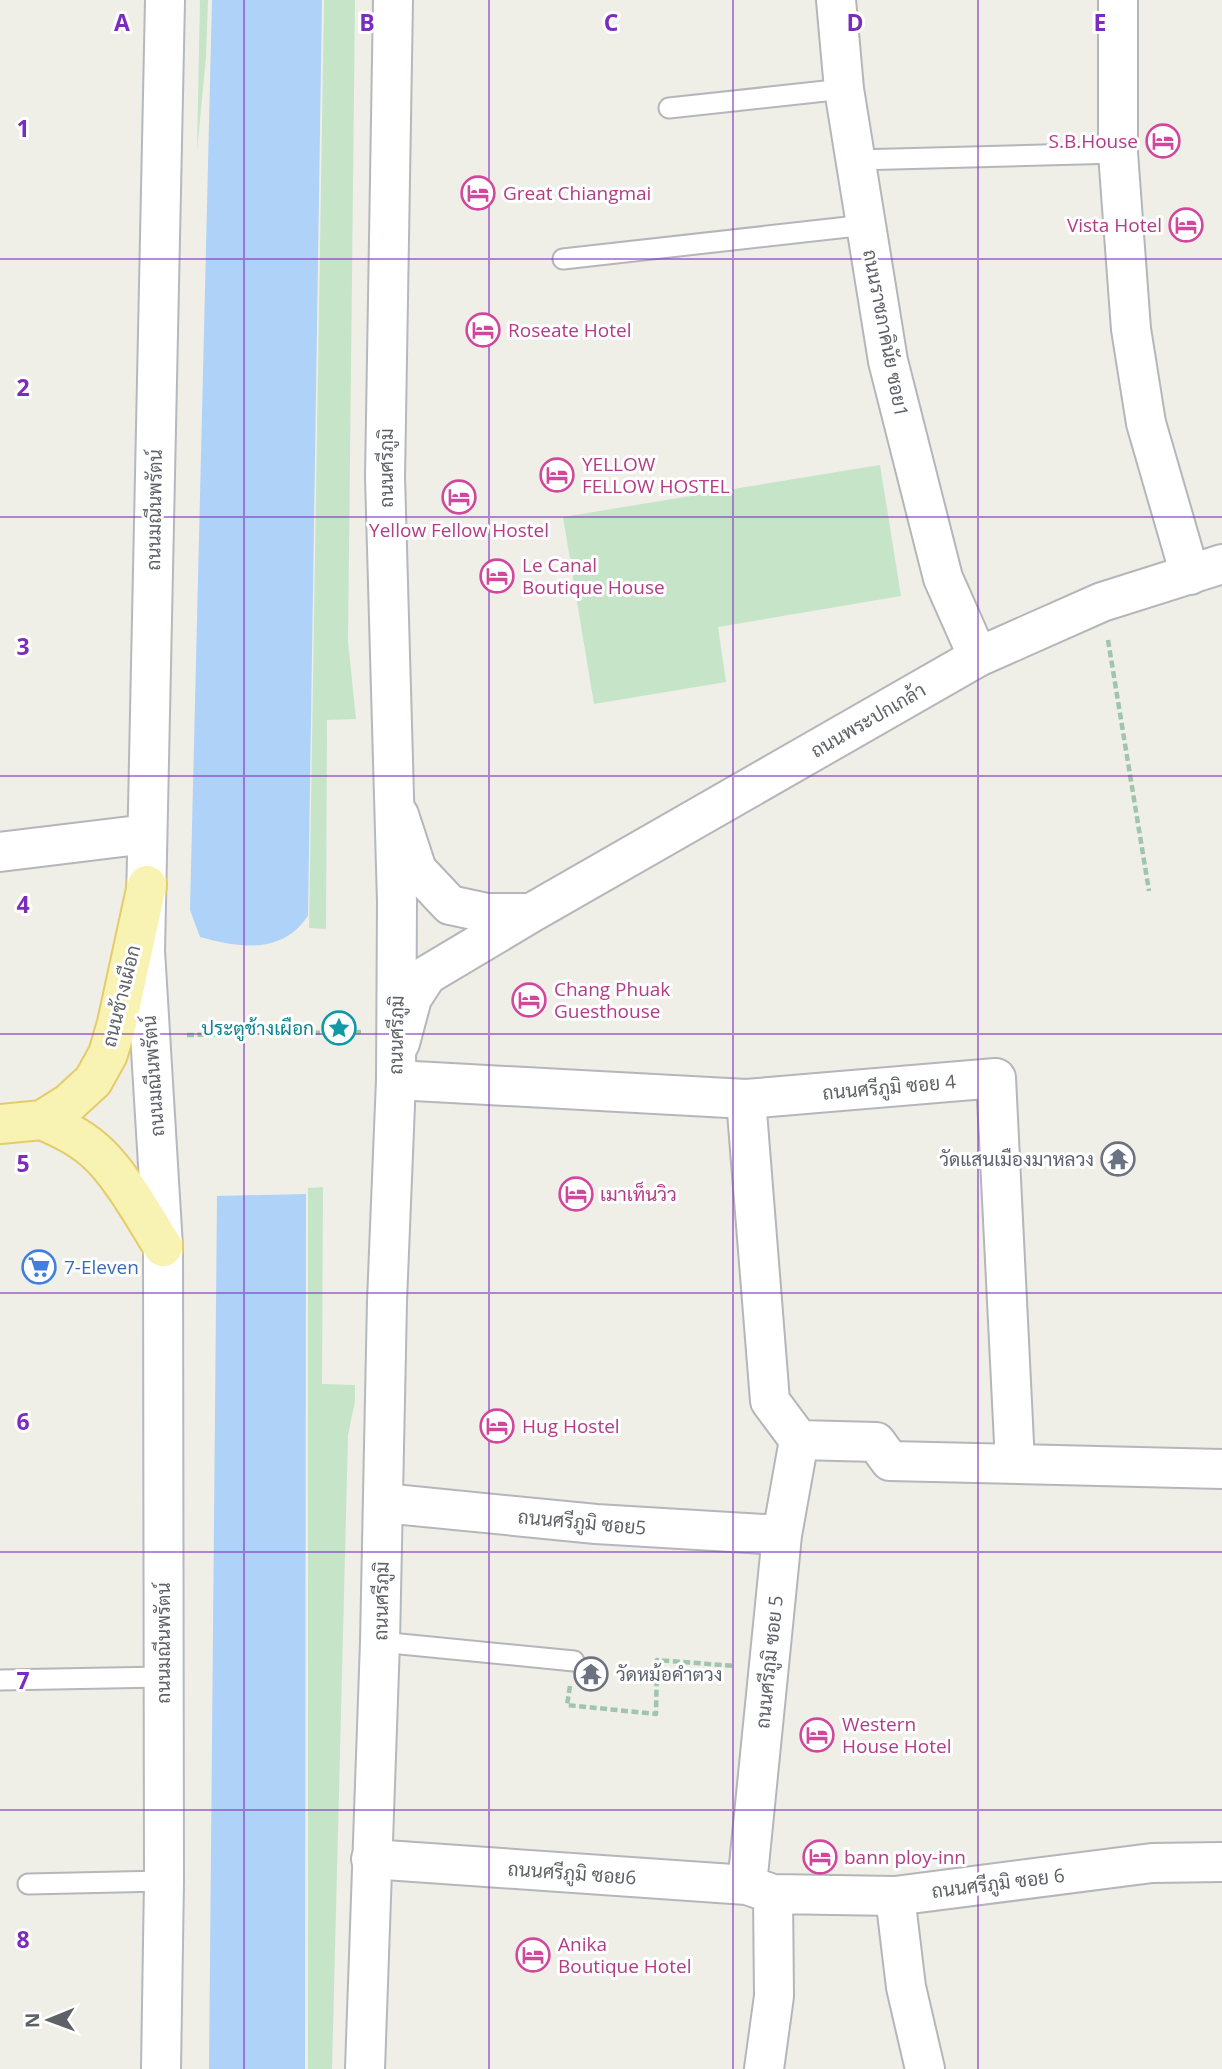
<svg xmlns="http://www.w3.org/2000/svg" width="1222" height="2069" viewBox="0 0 1222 2069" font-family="'Open Sans',Sarabun,sans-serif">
  <rect width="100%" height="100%" fill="#efeee7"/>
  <!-- green -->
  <path fill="#c6e4c8" d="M200 0H208L206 57 197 151Z
    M324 0H355L348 642 356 719 327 720 326 929 309 928Z
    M880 465 901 596 718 627 726 682 594 704 563 517Z
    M323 1187 322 1384 355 1385V1401L348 1435 332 2069H308V1188Z"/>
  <!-- water -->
  <path fill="#afd2f8" d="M212 0H322L308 916C303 922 298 929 292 933 265 953 230 945 200 937L190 910Z
    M306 1194 305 2069H209L217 1196Z"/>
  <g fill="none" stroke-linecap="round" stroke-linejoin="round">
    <defs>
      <path id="service" d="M669 108 844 89
        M855 160 1118 153
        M563 259 866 225
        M380 1642 574 1661
        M0 1680 163 1677
        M28 1884 164 1881"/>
      <path id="minor" d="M836 0 844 89 888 361 943 578 978 657
        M1118 0V153L1131 329 1146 423 1190 575
        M0 852 147 834
        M396 1080 746 1099 996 1078 1015 1463
        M746 1099 770 1401 799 1440 782 1535 747 1885
        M799 1440 876 1442 890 1461 1222 1469
        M383 1503 596 1524 782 1535
        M371 1859 747 1885 773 1894 895 1896 1152 1863 1222 1862
        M895 1896 906 1987 925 2069
        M764 2069 774 1996 773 1894"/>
      <path id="tertiary" d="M399 815 417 870 450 905 487 913H531
        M400 1043 412 998 427 975 531 913 978 657 1102 602 1222 564"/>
      <path id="secondary" d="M161 2069 164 1881 163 1247 145 951 165 0
        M365 2069 380 1642 387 1301 396 1080 397 902 385 477 393 0"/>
      <path id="primary" d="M42 1120C60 1128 78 1136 94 1150 119 1171 145 1218 163 1247
        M0 1124 42 1120 69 1103 93 1081 108 1054 117 1023 147 885"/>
    </defs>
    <!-- service casing -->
    <use href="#service" stroke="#b4b6ba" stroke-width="23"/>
    <!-- minor casing -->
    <use href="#minor" stroke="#b4b6ba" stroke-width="42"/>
    <!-- tertiary casing -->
    <use href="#tertiary" stroke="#b4b6ba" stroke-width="42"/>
    <!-- secondary casing -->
    <use href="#secondary" stroke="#b5b8bd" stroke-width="42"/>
    <!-- primary casing -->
    <use href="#primary" stroke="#e5cc6a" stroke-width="42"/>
    <!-- path -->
    <path stroke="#9fc5ad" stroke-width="4.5" stroke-dasharray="7 3.5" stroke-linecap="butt" d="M1108 640 1149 891
      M187 1035 361 1032
      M570 1686 567 1705 656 1714 657 1660 735 1666"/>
    <!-- service -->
    <use href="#service" stroke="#fff" stroke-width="19"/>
    <!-- minor -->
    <use href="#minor" stroke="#fff" stroke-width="38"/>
    <!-- tertiary -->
    <use href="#tertiary" stroke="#fff" stroke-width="38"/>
    <!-- secondary -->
    <use href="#secondary" stroke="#fff" stroke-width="38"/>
    <!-- primary -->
    <use href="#primary" stroke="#f8f2b3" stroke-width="38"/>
  </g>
  <!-- grid -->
  <path fill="none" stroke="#7b2cbf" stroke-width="2" stroke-opacity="0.55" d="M244 0V2069M489 0V2069M733 0V2069M978 0V2069M0 259H1222M0 517H1222M0 776H1222M0 1034H1222M0 1293H1222M0 1552H1222M0 1810H1222"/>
  <!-- icons -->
  <defs>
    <symbol id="hotel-ring" viewBox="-11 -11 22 22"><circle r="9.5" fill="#fff" stroke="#d1479c" stroke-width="1.5"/><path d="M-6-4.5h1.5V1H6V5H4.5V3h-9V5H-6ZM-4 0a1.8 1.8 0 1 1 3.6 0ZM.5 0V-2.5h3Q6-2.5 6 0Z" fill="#d1479c"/></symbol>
    <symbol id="sight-ring" viewBox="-11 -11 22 22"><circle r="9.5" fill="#fff" stroke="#0f9aa8" stroke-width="1.5"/><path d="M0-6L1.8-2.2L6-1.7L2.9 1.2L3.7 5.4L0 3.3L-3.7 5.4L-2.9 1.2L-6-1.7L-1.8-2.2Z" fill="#0f9aa8"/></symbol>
    <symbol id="temple-ring" viewBox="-11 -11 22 22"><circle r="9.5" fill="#fff" stroke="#6b7280" stroke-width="1.5"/><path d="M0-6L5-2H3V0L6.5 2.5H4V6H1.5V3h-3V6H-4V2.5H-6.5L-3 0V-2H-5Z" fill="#6b7280"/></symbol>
    <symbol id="supermarket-ring" viewBox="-11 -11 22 22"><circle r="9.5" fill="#fff" stroke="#3f7fe0" stroke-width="1.5"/><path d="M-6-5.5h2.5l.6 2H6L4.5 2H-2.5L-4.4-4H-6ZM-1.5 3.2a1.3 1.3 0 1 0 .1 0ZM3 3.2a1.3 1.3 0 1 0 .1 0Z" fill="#3f7fe0"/></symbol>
  </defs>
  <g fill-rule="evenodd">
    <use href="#hotel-ring" x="1144" y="122" width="38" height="38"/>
    <use href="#hotel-ring" x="459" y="174" width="38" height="38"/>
    <use href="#hotel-ring" x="1167" y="206" width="38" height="38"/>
    <use href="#hotel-ring" x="464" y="311" width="38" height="38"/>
    <use href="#hotel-ring" x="538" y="456" width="38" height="38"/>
    <use href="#hotel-ring" x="440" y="478" width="38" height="38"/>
    <use href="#hotel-ring" x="478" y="557" width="38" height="38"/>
    <use href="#hotel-ring" x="510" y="981" width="38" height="38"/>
    <use href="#sight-ring" x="320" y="1009" width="38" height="38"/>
    <use href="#temple-ring" x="1099" y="1140" width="38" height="38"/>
    <use href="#hotel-ring" x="557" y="1175" width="38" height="38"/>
    <use href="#supermarket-ring" x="20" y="1248" width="38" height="38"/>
    <use href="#hotel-ring" x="478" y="1407" width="38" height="38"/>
    <use href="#temple-ring" x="572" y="1655" width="38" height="38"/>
    <use href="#hotel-ring" x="798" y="1716" width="38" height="38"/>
    <use href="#hotel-ring" x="801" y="1838" width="38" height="38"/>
    <use href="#hotel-ring" x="514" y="1936" width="38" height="38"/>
  </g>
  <g text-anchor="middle" stroke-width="6" stroke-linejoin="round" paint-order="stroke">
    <!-- hotel labels -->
    <g font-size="19" fill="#b23c85" stroke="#fff" text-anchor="start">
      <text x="1138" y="148" text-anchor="end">S.B.House</text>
      <text x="503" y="200">Great Chiangmai</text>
      <text x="1162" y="232" text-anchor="end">Vista Hotel</text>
      <text x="508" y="337">Roseate Hotel</text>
      <text x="582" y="471">YELLOW<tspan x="582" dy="22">FELLOW HOSTEL</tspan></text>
      <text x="459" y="537" text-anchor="middle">Yellow Fellow Hostel</text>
      <text x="522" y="572">Le Canal<tspan x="522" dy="22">Boutique House</tspan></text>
      <text x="554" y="996">Chang Phuak<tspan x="554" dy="22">Guesthouse</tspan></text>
      <text x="600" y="1201">เมาเท็นวิว</text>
      <text x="522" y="1433">Hug Hostel</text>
      <text x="842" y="1731">Western<tspan x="842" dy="22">House Hotel</tspan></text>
      <text x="844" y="1864">bann ploy-inn</text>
      <text x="558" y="1951">Anika<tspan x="558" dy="22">Boutique Hotel</tspan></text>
    </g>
    <!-- street labels -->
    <g font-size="19" fill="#5e6166" stroke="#fff">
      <text transform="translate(886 333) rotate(79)" y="7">ถนนราชภาคินัย ซอย1</text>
      <text transform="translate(386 468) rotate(-90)" y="7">ถนนศรีภูมิ</text>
      <text transform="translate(154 510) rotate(-89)" y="7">ถนนมณีนพรัตน์</text>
      <text transform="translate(868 720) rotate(-30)" y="7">ถนนพระปกเกล้า</text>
      <text transform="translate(121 996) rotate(-76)" y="7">ถนนช้างเผือก</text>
      <text transform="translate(396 1035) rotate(-89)" y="7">ถนนศรีภูมิ</text>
      <text transform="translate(153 1076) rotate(-94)" y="7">ถนนมณีนพรัตน์</text>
      <text transform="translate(889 1087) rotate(-5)" y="7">ถนนศรีภูมิ ซอย 4</text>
      <text transform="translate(582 1522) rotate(5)" y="7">ถนนศรีภูมิ ซอย5</text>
      <text transform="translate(381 1601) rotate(-89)" y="7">ถนนศรีภูมิ</text>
      <text transform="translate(163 1643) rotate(-90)" y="7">ถนนมณีนพรัตน์</text>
      <text transform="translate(769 1662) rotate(-84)" y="7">ถนนศรีภูมิ ซอย 5</text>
      <text transform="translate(572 1873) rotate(4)" y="7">ถนนศรีภูมิ ซอย6</text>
      <text transform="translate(998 1883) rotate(-7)" y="7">ถนนศรีภูมิ ซอย 6</text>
    </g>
    <!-- culture labels -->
    <g font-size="19" fill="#0d838f" stroke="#fff" text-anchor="end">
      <text x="314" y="1035">ประตูช้างเผือก</text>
    </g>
    <!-- worship labels -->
    <g font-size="19" fill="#5b616d" stroke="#fff" text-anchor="end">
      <text x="1094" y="1166">วัดแสนเมืองมาหลวง</text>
      <text x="616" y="1681" text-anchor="start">วัดหม้อคำตวง</text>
    </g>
    <!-- shop labels -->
    <g font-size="19" fill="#366cbe" stroke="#fff" text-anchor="start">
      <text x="64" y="1274">7-Eleven</text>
    </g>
  </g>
  <g font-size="23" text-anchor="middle" font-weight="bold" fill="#7b2cbf" stroke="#fff" stroke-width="6" stroke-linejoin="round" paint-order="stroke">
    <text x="122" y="31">A</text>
    <text x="367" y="31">B</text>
    <text x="611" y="31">C</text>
    <text x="855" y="31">D</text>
    <text x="1100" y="31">E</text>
    <text x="23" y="137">1</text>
    <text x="23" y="396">2</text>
    <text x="23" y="655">3</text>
    <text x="23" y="913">4</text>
    <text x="23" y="1172">5</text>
    <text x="23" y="1430">6</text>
    <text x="23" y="1689">7</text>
    <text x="23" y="1948">8</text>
  </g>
  <!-- north arrow -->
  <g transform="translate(49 2020) rotate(269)" stroke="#ffffff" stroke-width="5" paint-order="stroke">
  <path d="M0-5L12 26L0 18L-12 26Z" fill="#5e6166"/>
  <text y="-10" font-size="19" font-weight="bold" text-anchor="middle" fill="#5e6166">N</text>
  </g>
</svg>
